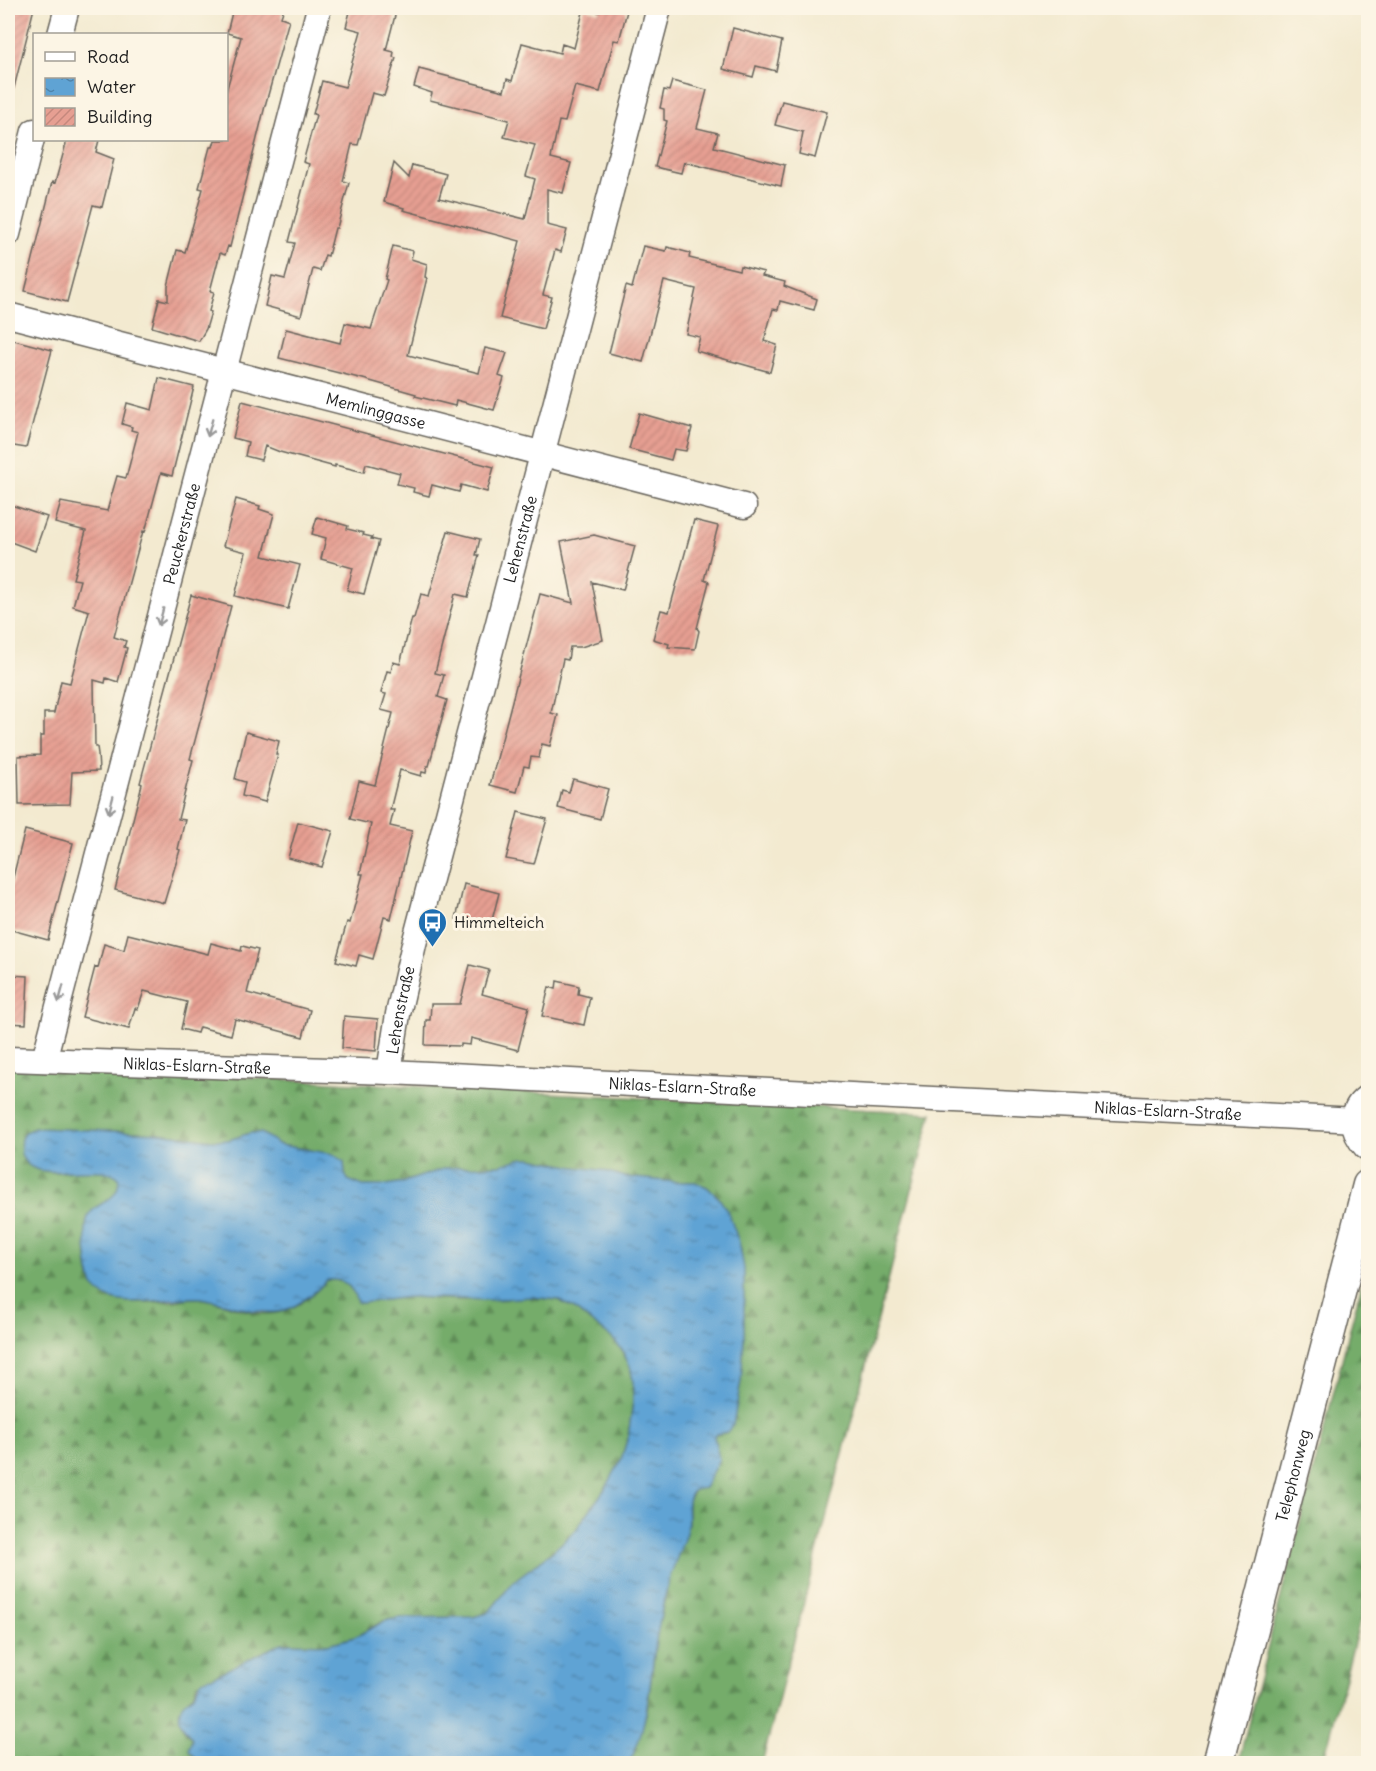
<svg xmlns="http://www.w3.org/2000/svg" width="1376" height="1771" viewBox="0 0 1376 1771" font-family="Delius,sans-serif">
  <defs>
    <pattern id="forest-firs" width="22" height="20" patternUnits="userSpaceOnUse" patternTransform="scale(1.5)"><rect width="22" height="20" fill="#74ac6a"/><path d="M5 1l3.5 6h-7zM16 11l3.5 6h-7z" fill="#5e8b56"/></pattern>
    <pattern id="water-ripples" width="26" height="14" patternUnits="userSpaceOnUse" patternTransform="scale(1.5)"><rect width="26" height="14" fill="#5fa3d4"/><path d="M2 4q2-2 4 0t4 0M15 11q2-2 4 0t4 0" fill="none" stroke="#4e84ab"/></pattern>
    <pattern id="building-hatch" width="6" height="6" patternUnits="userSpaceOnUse" patternTransform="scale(1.5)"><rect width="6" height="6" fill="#e69f92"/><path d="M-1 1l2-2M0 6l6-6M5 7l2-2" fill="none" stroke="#c5887d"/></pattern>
  </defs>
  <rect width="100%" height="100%" fill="#fcf5e5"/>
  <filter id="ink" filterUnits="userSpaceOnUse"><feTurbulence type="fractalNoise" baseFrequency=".0167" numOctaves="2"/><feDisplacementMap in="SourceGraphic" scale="12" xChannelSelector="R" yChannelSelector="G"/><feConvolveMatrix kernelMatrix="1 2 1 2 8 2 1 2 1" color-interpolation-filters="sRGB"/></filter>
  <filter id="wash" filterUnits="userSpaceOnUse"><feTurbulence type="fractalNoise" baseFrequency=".008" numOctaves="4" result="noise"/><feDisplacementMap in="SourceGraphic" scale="24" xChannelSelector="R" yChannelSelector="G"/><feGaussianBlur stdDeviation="1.35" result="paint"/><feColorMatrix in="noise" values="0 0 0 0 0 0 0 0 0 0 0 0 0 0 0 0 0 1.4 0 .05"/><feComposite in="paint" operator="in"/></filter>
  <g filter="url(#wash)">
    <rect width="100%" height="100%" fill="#f3ead0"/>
    <!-- forest -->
    <path fill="url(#forest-firs)" stroke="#486443" stroke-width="1.5" d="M8 1065 932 1113 762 1763H629L635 1751 647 1711 657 1633 669 1579 688 1523V1500L694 1490 704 1488 719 1459 714 1437 717 1434 725 1433 736 1404 741 1381 744 1339V1277L741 1250 728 1213 719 1198 707 1187 695 1182H675L625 1177 600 1170 574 1167 531 1158 500 1165 446 1168 404 1182 381 1186H363L348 1180 345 1174 344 1162 333 1154 280 1145 261 1133H250L229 1140H212L158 1133 35 1128C29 1130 23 1132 21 1139 20 1144 21 1153 23 1157 44 1190 98 1155 119 1178 119 1204 98 1200 89 1215 83 1225 87 1272 92 1283 97 1293 111 1300 123 1301 138 1303 157 1302 173 1301 182 1300 191 1297 201 1298 226 1302 255 1319 281 1312 296 1308 317 1293 326 1280 345 1278 352 1288 362 1303L409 1297 461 1300 526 1297 558 1300 572 1307 612 1338 619 1346 630 1366 633 1380V1402L628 1437 621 1460 607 1486 575 1531 552 1552 515 1580 488 1613 473 1617 398 1618 383 1621 355 1637 328 1644 282 1643 197 1684 193 1694 182 1706 180 1713 183 1729 192 1739 189 1750 200 1763H8Z
      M1368 1259V1589L1323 1763H1238Z"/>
    <!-- water -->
    <path fill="url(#water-ripples)" stroke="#3e6078" stroke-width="1.5" d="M35 1128 158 1133 212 1140H229L250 1133H261L280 1145 333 1154 344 1162 345 1174 348 1180 363 1186H381L404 1182 446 1168 500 1165 523 1158H531L574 1167 601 1170 625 1177 675 1182H695L707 1187 719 1198 728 1212 739 1242 744 1268V1339L741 1381 733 1425 727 1432 717 1434 714 1437 719 1459 704 1488 694 1490C683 1500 690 1516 687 1529 683 1545 675 1561 670 1577 665 1594 661 1612 658 1630 649 1674 651 1722 629 1763H200L189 1750 192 1739C185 1729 174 1719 182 1705 185 1701 190 1699 193 1695 200 1686 197 1679 212 1677L282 1643 328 1644 355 1637 385 1621 398 1618 473 1617 488 1613 515 1580 552 1552 575 1531 607 1486 621 1460 628 1437 633 1402V1380L630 1366 622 1350 612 1338 572 1307 558 1300 532 1297 488 1300 409 1297 362 1303 357 1302C352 1285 344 1278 326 1280 319 1291 290 1312 277 1312 250 1314 227 1302 201 1298 173 1295 107 1316 92 1283 88 1272 82 1225 89 1215 97 1200 119 1204 119 1178 100 1158 29 1189 21 1153 21 1149 20 1143 21 1139 23 1132 29 1130 35 1128Z"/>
    <g id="blocks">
      <!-- building -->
      <path fill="url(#building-hatch)" d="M8 8H34L14 88 8 87Z
        M233 8H284L281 17 289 20 265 106 230 247 228 246 225 255 220 253 210 291 214 292 209 311 211 312 206 329 199 341 152 327 159 299 168 301V286L177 250 185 252 190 235 203 189 199 188 210 147H213L215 140H226V92L241 37 227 33Z
        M351 8H397L386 50 394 52 393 57 396 58 384 96 372 93 358 145 352 144 343 181 349 183 337 228H335L328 256 325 255 320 271 313 269 301 316 265 306 272 276 285 279 295 243 289 242 309 164 303 162 316 115 313 114 322 81 345 87 361 31 346 27Z
        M584 8 599 12 600 8H615L627 11 619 41 614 40 600 92 575 86 565 122 559 121 551 158 571 163 563 193 547 189V225L567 230 561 252 555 250 543 295 552 297 543 329 500 318 520 241 403 210 404 208 384 202 394 163 409 178 412 165 446 174 439 198 525 219 535 179 526 176 535 145 504 137 509 120 430 100 432 93 414 87 419 69 504 91 507 79 512 81 522 43 560 53 562 44 574 48Z
        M733 28 782 41 776 71 756 66 753 77 723 69Z
        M672 81 707 90 697 128 718 133 714 147 785 165 781 186 684 162 681 173 655 167 667 121 664 120V109L660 108 664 90 669 91Z
        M782 101 827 112 815 158 799 154 803 132 775 125Z
        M67 140H99L96 152 114 159 102 207 93 205 67 302 25 291 52 182 55 183Z
        M393 246 413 251 411 259 427 264 425 277 427 278 408 355 479 373 485 348 507 353 499 376 504 378 494 410 456 400 455 406 415 396 416 394 363 379 279 358 286 329 340 343 345 323 371 329 387 280 385 279Z
        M643 246 666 251 667 247 690 253 689 258 739 270 740 266 764 272 762 276 785 282 784 286 817 299 814 310 780 301 778 310 773 309 764 341 777 345 770 372 696 351 700 337 686 334 696 289 664 281 643 362 609 353 626 286 632 288Z
        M14 340 52 350 26 448 8 445V364Z
        M159 378 194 387 172 476 161 473 145 532 143 531 114 637 126 641 124 647 127 648 118 682 106 678 105 683 94 680 95 747H97L98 754 99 771 72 772 70 804 19 805 18 756 40 755V736H44V713H54L61 681 70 683 89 611 73 606 80 580 73 579 86 531 55 523 61 502 107 511 117 476 126 478 138 432 131 430 132 427 122 424 127 403 152 410Z
        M242 401 494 467 487 492 461 485 459 492 432 485 429 496 413 492 414 488 397 484 400 473 366 464 364 472 335 465V467L280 452 265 446 261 460 245 456 248 442 233 438Z
        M639 413 692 428 686 451 674 449 671 460 629 449Z
        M236 499 260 506 259 509 274 514 263 556 300 565 288 609 235 596 246 552 223 546Z
        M8 504 47 517 35 551 8 541Z
        M317 517 348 526 347 529 364 533 363 535 372 537 371 539 379 541 364 594 347 590 353 568 321 559 326 538 312 534Z
        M694 520 718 526 704 580 709 582 697 628 699 631 695 649 668 647 669 644 653 639 661 610 669 612Z
        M448 531 480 539 476 555H479L468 597 455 594 435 673 444 675 438 697 447 700 429 766H427L426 773 422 772 421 776 400 770 390 810H394L390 826 412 831 391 919 384 917 373 959 359 955 356 966 336 961 347 922 350 923 363 874H360L371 824 350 819 359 781 375 785 393 713 381 710 386 694 381 693 387 671 391 672 393 662 400 664 412 618H414L421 594 429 596Z
        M594 535 635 546 623 590 592 582 603 640 581 647H570L568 660 563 659 551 713 558 715 550 746 542 744 539 758 531 757 529 767 524 766 517 792 490 785 540 594 573 603 561 542Z
        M191 595 231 606 190 759 193 760 178 819 185 820 178 849 180 850 164 903 115 890 142 784 140 783Z
        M246 732 279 741 276 755H278L265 802 242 796 245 782 235 779Z
        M573 779 608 789 600 819 558 808 562 790 569 792Z
        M518 812 547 819 534 864 506 859Z
        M298 822 333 831 322 867 288 858Z
        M25 830 73 843 48 940 8 929V897Z
        M464 884 499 893 490 928 456 919Z
        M128 934 208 954 211 943 241 951 242 946 258 950 247 993 310 1010 303 1037 235 1019 231 1035 199 1027 197 1033 181 1029 187 1002 144 991 138 1009 135 1008 129 1029 82 1017 95 967 98 968 104 944 124 950Z
        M470 965 489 970 482 994 529 1007 518 1050 471 1038 470 1045 461 1044V1046L425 1045 426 1020H430L431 1004H460Z
        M8 975 28 976 26 1024 8 1023Z
        M557 981 579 986 578 994 590 997 584 1025 542 1016 549 987 556 989Z
        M344 1016 378 1019 376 1051 342 1048Z"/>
    </g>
  </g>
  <g filter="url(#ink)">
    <use href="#blocks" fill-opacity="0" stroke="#67645b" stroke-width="1.5"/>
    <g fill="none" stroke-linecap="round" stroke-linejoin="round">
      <defs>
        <g id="minor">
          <path d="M60 34 67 8"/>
          <path d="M8 234 34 131"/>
          <path id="s1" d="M8 315 744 506"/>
          <path id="s2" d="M8 1059 389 1072 1357 1120"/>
          <path id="s3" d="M44 1060 319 8"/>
          <path id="s4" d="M389 1072 398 1014 414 944 659 8"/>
        </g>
        <g id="tertiary">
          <path d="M1368 1100C1352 1112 1355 1131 1368 1145"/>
          <path id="s5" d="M1218 1764 1368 1185"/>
        </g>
      </defs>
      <!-- minor casing -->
      <use href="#minor" stroke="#67645b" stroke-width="27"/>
      <!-- tertiary casing -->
      <use href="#tertiary" stroke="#67645b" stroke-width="33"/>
      <!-- minor -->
      <use href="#minor" stroke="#fff" stroke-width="24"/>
      <!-- tertiary -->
      <use href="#tertiary" stroke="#fff" stroke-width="30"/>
    </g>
    <!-- one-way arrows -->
    <defs><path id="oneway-shaft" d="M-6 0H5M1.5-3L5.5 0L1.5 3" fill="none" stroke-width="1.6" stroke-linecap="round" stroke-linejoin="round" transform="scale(1.5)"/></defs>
    <g stroke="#999">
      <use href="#oneway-shaft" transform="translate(210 428) rotate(105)"/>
      <use href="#oneway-shaft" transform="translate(161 617) rotate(105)"/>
      <use href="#oneway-shaft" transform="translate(111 805) rotate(105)"/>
      <use href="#oneway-shaft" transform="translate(61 994) rotate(105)"/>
    </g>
  </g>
  <!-- icons -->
  <defs>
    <symbol id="bus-pin" viewBox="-11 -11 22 30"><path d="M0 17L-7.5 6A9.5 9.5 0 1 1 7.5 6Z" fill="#1f6fb2" stroke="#fcf5e5"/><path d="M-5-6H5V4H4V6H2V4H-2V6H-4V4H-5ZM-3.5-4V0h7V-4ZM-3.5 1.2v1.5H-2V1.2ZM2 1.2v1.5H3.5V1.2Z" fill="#fff"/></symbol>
  </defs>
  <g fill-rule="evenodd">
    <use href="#bus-pin" x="416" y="906" width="33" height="45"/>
  </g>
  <g text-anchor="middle" stroke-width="6" stroke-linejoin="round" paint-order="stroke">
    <!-- street labels -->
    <g font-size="16" fill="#1c1c1c" stroke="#fcf5e5">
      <text dy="6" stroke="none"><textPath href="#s1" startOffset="380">Memlinggasse</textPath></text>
      <text dy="6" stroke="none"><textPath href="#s3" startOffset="544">Peuckerstraße</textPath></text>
      <text dy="6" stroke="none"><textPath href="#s4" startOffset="549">Lehenstraße</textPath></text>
      <text dy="6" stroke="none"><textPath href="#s4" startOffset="63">Lehenstraße</textPath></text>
      <text dy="6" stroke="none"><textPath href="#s2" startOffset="189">Niklas-Eslarn-Straße</textPath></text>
      <text dy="6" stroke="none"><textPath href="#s2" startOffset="675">Niklas-Eslarn-Straße</textPath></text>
      <text dy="6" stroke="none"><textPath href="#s2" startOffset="1161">Niklas-Eslarn-Straße</textPath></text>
      <text dy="6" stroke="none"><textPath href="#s5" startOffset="298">Telephonweg</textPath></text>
    </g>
    <!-- poi labels -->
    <g font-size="16" fill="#1c1c1c" stroke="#fcf5e5" text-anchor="start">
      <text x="454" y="928">Himmelteich</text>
    </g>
  </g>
  <!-- margin -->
  <rect width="1376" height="1771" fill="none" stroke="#fcf5e5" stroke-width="30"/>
  <!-- legend -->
  <rect x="33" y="33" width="195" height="108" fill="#fcf5e5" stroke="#a29e95" stroke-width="1.5"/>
  <rect x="45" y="52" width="30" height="9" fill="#ffffff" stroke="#a29e95" stroke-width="1.5"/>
  <text x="87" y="63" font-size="18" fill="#1c1c1c">Road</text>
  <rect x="45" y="78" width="30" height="18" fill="url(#water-ripples)" stroke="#a29e95" stroke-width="1.5"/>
  <text x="87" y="93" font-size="18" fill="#1c1c1c">Water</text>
  <rect x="45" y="108" width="30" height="18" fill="url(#building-hatch)" stroke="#a29e95" stroke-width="1.5"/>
  <text x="87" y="123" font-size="18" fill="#1c1c1c">Building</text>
</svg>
